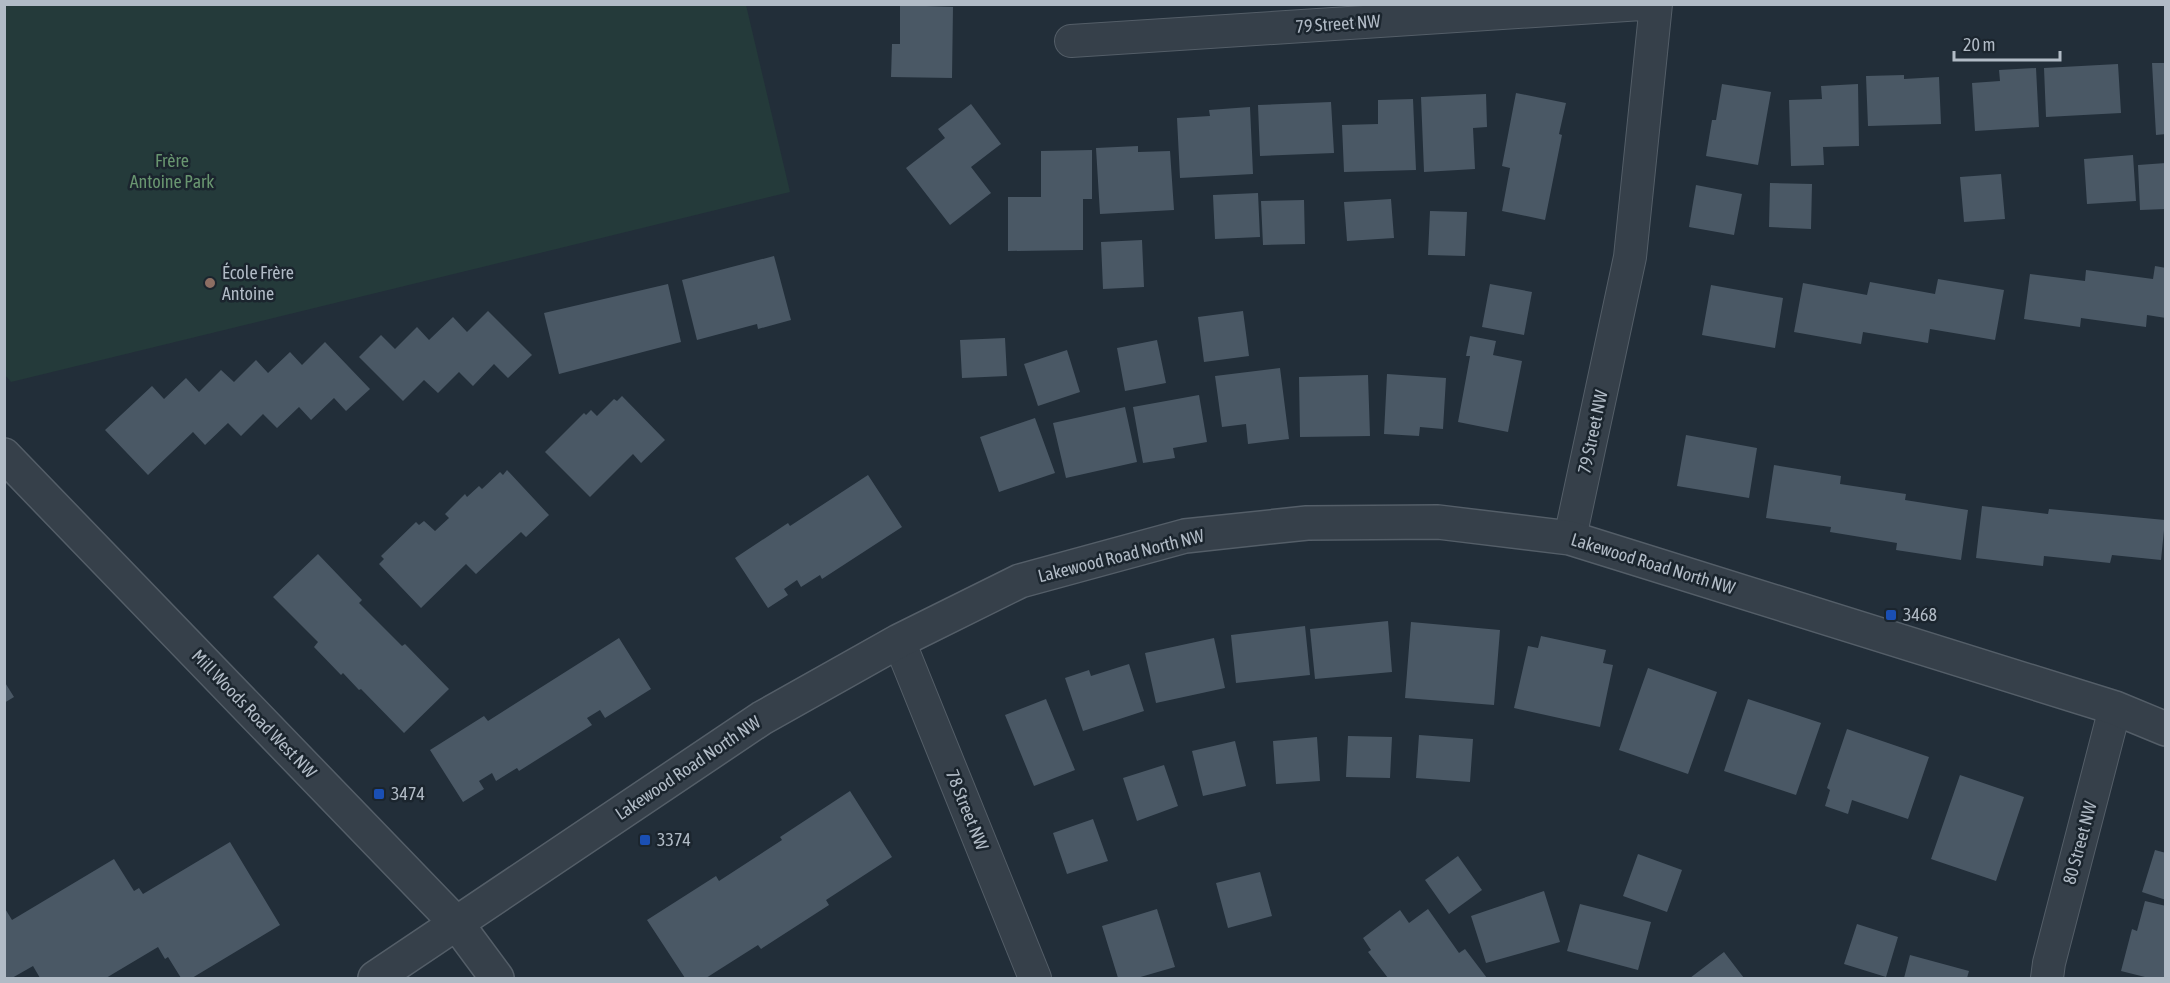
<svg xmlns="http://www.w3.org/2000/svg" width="2170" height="983" viewBox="0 0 2170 983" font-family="'Asap Condensed',sans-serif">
  <rect width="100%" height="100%" fill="#222e39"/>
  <!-- green -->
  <path fill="#243a3a" d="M4 5H746L790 192 11 382 4 374Z"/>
  <!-- building -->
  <path fill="#4a5865" d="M900 5 953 7 952 78 891 77 892 44H900Z
    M2152 63H2166V134L2156 135Z
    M2118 64 2121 113 2046 117 2044 68Z
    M2036 68 2039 127 1975 131 1972 83 2000 81 1999 70Z
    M1904 75V79L1939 77 1941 124 1868 126 1866 76Z
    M1722 84 1771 92 1758 165 1706 156 1712 120H1716Z
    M1858 84 1859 146 1823 147 1824 165 1791 166 1789 100 1822 99 1821 86Z
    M1516 93 1566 103 1559 134 1562 135 1545 220 1502 211 1510 168 1502 166Z
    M1486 94 1487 127 1473 128 1475 169 1424 172 1421 97Z
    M1413 99 1416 170 1344 172 1342 125 1378 124V100Z
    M1331 102 1334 153 1260 156 1258 105Z
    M971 104 1001 144 971 167 991 193 950 225 906 168 945 138 938 129Z
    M1250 107 1253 174 1180 178 1177 118 1210 116 1209 110Z
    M1138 146V152L1170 151 1174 210 1100 214 1096 148Z
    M1092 150V199H1083V250L1008 251V197H1041V151Z
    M2133 155 2136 201 2087 204 2084 159Z
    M2166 163V209L2140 210 2138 165Z
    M2001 174 2005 219 1964 222 1960 177Z
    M1770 183 1812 184 1811 229 1769 227Z
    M1696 185 1742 194 1734 235 1689 227Z
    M1258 193 1260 237 1215 239 1213 195Z
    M1391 199 1394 238 1347 241 1344 202Z
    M1304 200 1305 244 1263 245 1261 201Z
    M1430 211 1467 212 1465 256 1428 255Z
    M1142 240 1144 287 1103 289 1101 242Z
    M774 256 791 320 758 329 757 324 697 340 682 280Z
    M2155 266 2166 268V318L2147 315 2146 327 2081 318 2080 327 2024 319 2030 274 2085 281 2086 270 2153 279Z
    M1938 279 2004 290 1995 340 1930 329 1928 343 1863 332 1861 344 1794 332 1803 283 1867 295 1870 282 1935 294Z
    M668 284 681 342 559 374 544 313Z
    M1490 284 1532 292 1524 335 1482 327Z
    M1711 285 1783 298 1775 348 1702 335Z
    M488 311 532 355 508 378 494 364 473 386 459 372 438 393 424 380 403 401 359 357 381 335 395 349 417 327 429 340 453 317 467 332Z
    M1243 311 1249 356 1204 362 1198 317Z
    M1470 336 1496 341 1493 355 1522 361 1508 432 1458 422 1470 356H1466Z
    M1005 338 1007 376 962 378 960 340Z
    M1157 340 1166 383 1125 391 1117 348Z
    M325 342 370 389 346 411 334 398 311 420 299 407 277 428 263 414 241 436 228 423 205 445 193 432 148 475 105 430 152 386 164 399 186 378 199 392 221 370 234 382 256 360 268 373 290 352 302 365Z
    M1067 350 1080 392 1038 406 1024 364Z
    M1280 368 1289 439 1248 444 1246 424 1222 427 1215 376Z
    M1387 374 1446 378 1443 429 1420 427 1419 436 1384 434Z
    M1368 375 1370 436 1300 437 1299 377Z
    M1199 395 1207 442 1173 448 1175 458 1143 463 1133 407Z
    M622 396 665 440 641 463 633 454 590 497 545 452 584 413 586 415 591 410 597 416 614 399 617 401Z
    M1125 407 1137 462 1066 478 1053 423Z
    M1035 418 1055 473 999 492 980 437Z
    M1686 435 1757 448 1749 498 1677 486Z
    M1774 465 1841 476 1840 484 1906 494 1905 500 1968 510 1961 560 1896 550 1897 543 1830 532 1831 527 1766 518Z
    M507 470 549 515 526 537 521 532 476 574 466 564 421 608 379 564 384 559 381 556 416 522 419 525 424 521 435 531 449 518 445 514 465 494 467 497 479 486 482 489 500 472 503 475Z
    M868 475 902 527 822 579 820 575 801 587 797 580 784 589 788 595 768 608 735 558 788 523 790 526Z
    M1982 506 2048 514 2049 509 2165 520 2161 560 2112 555 2110 563 2044 556 2043 566 1976 558Z
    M318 554 362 600 359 603 402 646 405 644 449 689 404 733 361 689 359 690 343 673 341 675 314 647 318 642 273 597Z
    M1388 621 1392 672 1315 679 1310 629Z
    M1411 622 1500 630 1494 705 1405 698Z
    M1305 626 1310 675 1236 683 1231 635Z
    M1541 636 1606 650 1603 663 1613 665 1600 727 1514 708 1528 646 1538 648Z
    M619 638 651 689 605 718 600 710 587 718 592 725 519 771 517 768 496 781 492 773 479 781 484 789 463 802 430 750 484 716 488 721Z
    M1214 638 1225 688 1156 703 1145 653Z
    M1129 664 1144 711 1083 731 1065 678 1089 670 1091 676Z
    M1648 668 1717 692 1688 774 1619 750Z
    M4 681 14 697 4 703Z
    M1046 699 1075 770 1034 786 1005 715Z
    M1748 699 1821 723 1796 795 1724 771Z
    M1847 729 1929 757 1908 819 1852 800 1848 814 1825 806 1830 790 1827 788Z
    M1419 735 1473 739 1470 782 1416 778Z
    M1348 736 1392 737 1390 778 1346 777Z
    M1317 737 1320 781 1276 784 1273 741Z
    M1235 741 1246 786 1203 796 1192 751Z
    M1164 765 1178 806 1137 821 1123 778Z
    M1960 775 2024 797 1996 881 1931 859Z
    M850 791 892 857 826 900 829 905 761 949 758 945 706 978H685L647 920 716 876 719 881 782 840 780 837Z
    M1093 819 1108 861 1067 874 1053 833Z
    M230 842 280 925 192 978H181L168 957 165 959 158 947 106 978H40L33 966 12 978H4V907L12 920 114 859 134 891 139 888 143 894Z
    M2155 850 2166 853V900L2142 892Z
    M1638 854 1682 870 1667 912 1623 896Z
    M1458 856 1482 890 1449 914 1425 880Z
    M1260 872 1272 916 1228 928 1216 883Z
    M1544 891 1560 942 1486 963 1471 916Z
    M2145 901 2166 906V978H2149L2121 971 2132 929 2137 931Z
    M1580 904 1651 922 1638 970 1567 951Z
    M1157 909 1175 967 1137 978H1118L1102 926Z
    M1428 909 1459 953 1465 949 1487 978H1388L1368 952 1371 950 1363 938 1400 910 1409 923Z
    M1857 924 1898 937 1886 977 1844 964Z
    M1724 952 1744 978H1690Z
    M1910 955 1969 971 1967 978H1904Z"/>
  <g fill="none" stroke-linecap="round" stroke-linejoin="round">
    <defs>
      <path id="minor" d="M1071 41 1642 4
        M1570 538 1630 257 1656 4
        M899 641 1035 978
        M2047 978 2049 963 2115 708"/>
      <path id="tertiary" d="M4 455 457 924 497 978
        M375 978 762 718 899 641 1020 581 1185 536 1307 523 1438 522 1570 538 2115 708 2166 729"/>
    </defs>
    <!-- minor casing -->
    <use href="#minor" stroke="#545e68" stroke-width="34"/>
    <!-- tertiary casing -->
    <use href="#tertiary" stroke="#545e68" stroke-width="36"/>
    <!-- minor -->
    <use href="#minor" stroke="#36404a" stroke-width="32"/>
    <!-- tertiary -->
    <use href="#tertiary" stroke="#36404a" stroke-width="33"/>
  </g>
  <!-- markers -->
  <circle fill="#8d6e63" stroke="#1b252e" stroke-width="2" cx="210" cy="283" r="6"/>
  <g fill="#1a4fb4" stroke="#1b252e" stroke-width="2">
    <rect x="1885" y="609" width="12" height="12" rx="3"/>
    <rect x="373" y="788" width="12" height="12" rx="3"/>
    <rect x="639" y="834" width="12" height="12" rx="3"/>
  </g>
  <g text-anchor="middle" stroke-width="5" stroke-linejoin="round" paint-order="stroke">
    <!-- street labels -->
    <g font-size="18" fill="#b1bbc6" stroke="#1b252e">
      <text transform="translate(1338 24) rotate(-4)" y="6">79 Street NW</text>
      <text transform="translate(1593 432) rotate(-78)" y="6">79 Street NW</text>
      <text transform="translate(1121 556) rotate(-14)" y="6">Lakewood Road North NW</text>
      <text transform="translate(1653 564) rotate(17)" y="6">Lakewood Road North NW</text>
      <text transform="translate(254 714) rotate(46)" y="6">Mill Woods Road West NW</text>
      <text transform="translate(688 768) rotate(-34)" y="6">Lakewood Road North NW</text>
      <text transform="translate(967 810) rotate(68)" y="6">78 Street NW</text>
      <text transform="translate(2080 843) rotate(-75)" y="6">80 Street NW</text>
    </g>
    <!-- park labels -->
    <g font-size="18" fill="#699670" stroke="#1b252e">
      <text x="172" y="167">Frère<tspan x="172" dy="21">Antoine Park</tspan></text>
    </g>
    <!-- poi labels -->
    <g font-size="18" fill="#b1bbc6" stroke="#1b252e" text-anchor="start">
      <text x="222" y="279">École Frère<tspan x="222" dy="21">Antoine</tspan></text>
      <text x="1903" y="621">3468</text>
      <text x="391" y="800">3474</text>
      <text x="657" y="846">3374</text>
    </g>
  </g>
  <!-- border -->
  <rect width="2170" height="983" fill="none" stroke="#b1bbc6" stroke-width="12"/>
  <!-- scale -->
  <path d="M1954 51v9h106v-9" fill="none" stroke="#b1bbc6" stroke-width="3"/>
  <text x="1963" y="51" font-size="18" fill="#b1bbc6" stroke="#1b252e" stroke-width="4.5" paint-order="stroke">20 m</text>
</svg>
